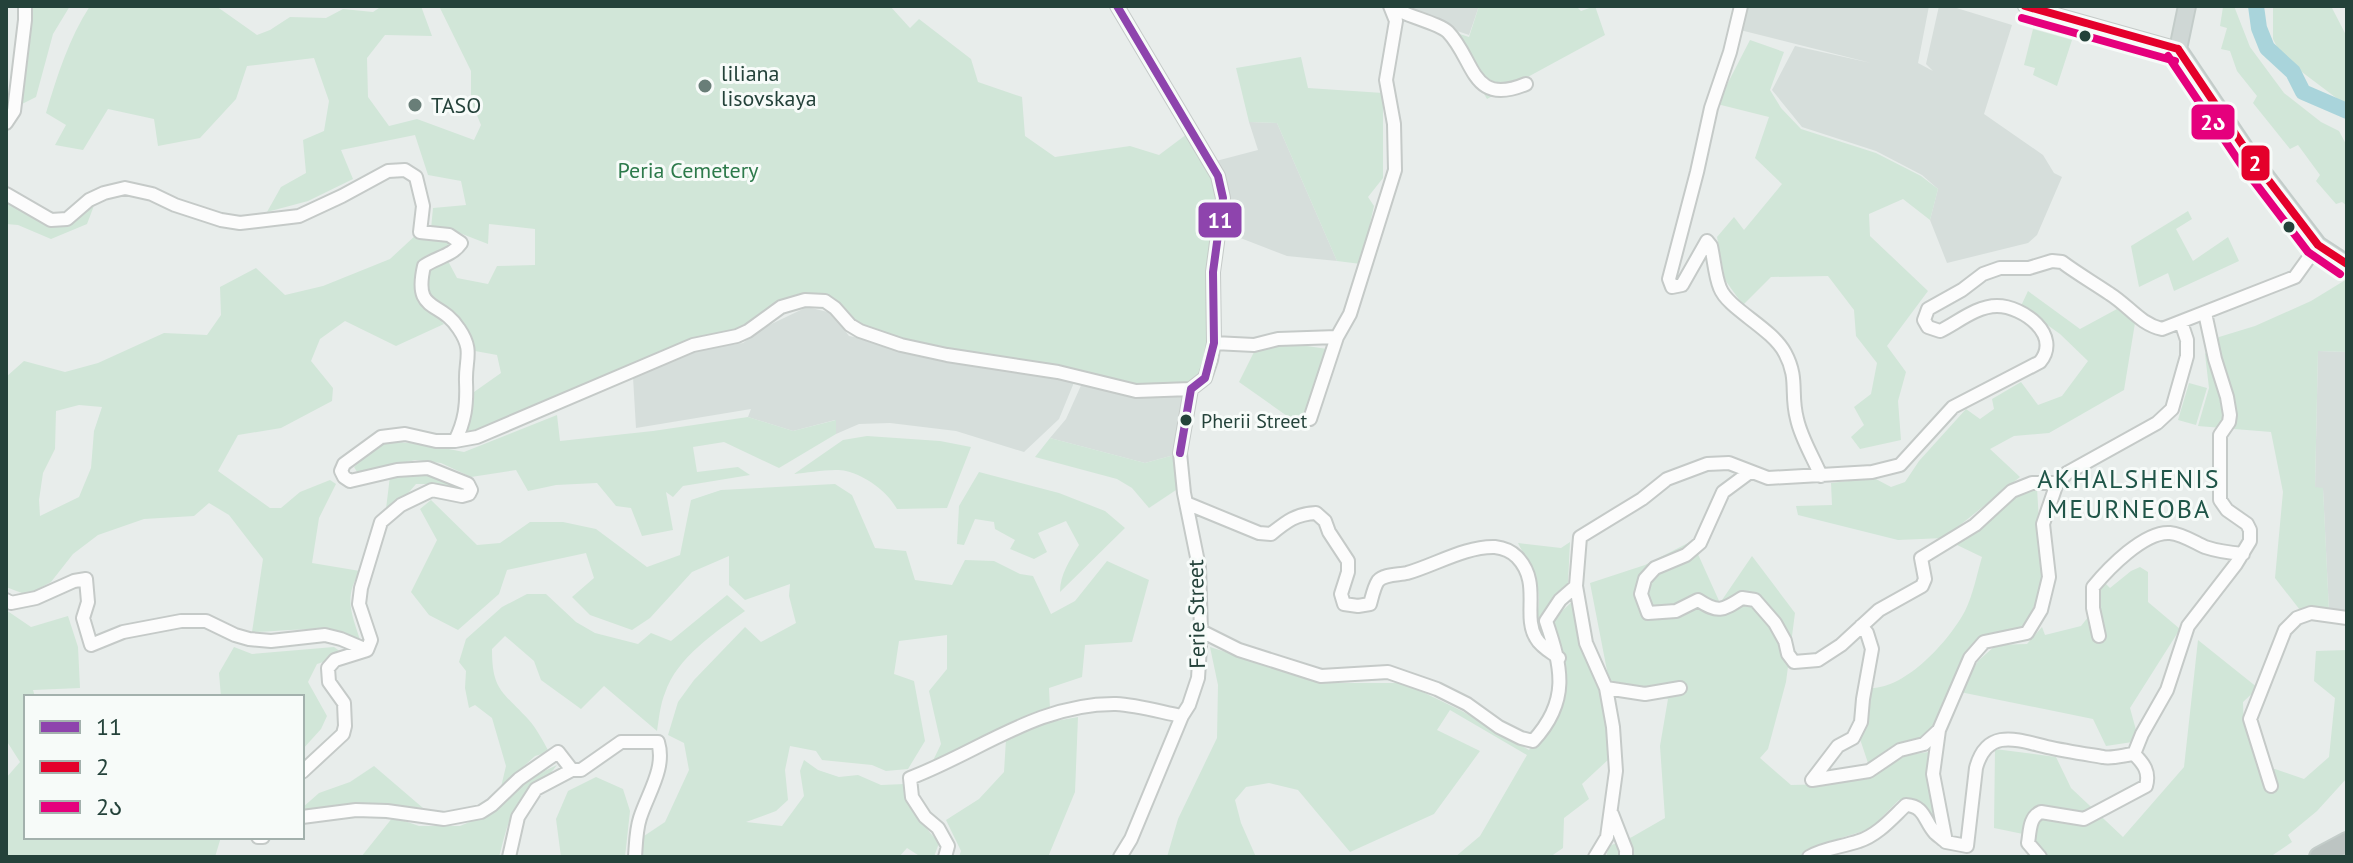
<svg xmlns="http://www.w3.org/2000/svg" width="2353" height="863" viewBox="0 0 2353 863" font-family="'PT Sans','Noto Sans Georgian',sans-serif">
  <rect width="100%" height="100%" fill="#e8edeb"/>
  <!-- built -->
  <path fill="#d6dedb" d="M1397 6H1479L1469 35 1434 23Z
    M1745 6H1929L1918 63 1933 71 1926 64 1939 6H1950L2012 25 1984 114 2043 155 2054 173 2062 177 2037 235 2028 243 1947 263 1930 220 1938 189 1922 175 1876 151 1802 127 1772 90 1795 46 1871 63 1740 30Z
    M1249 122 1277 123 1337 261 1287 256 1225 232 1229 212 1225 176 1216 161 1258 150Z
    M807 307 832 313 849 336 1075 380 1059 419 1024 452 956 431 890 423 859 424 836 434 835 420 793 431 748 417 751 409 636 428 633 377 693 351 743 343 763 328Z
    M2318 351 2347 352V614L2329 611 2323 489 2315 488Z
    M1083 381 1184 392 1174 455 1145 463 1050 438 1066 419Z"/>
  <!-- green -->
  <path fill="#d1e6d8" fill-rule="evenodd" d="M42 6H70L53 34 36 97 20 105 29 36 30 8Z
    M90 6H216L257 35 270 30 290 17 326 18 343 9 373 12 382 6H421L432 36 385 35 367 58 368 97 389 126 417 119 474 140 481 125 471 101V71L439 6H890L910 28 919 19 971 59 978 82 1022 97 1025 136 1055 157 1130 146 1159 155 1191 131 1223 198 1211 360 1191 389 1136 391 947 353 861 329 836 308 805 299 748 330 466 438 474 392 501 373 497 355 475 351C471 342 468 330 462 322 445 296 419 311 431 268L448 261 457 278 488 284 497 266 535 265V229L489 224 488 244 457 232 431 229 433 208 466 205 461 181 428 175 415 135 341 150 353 179 308 201 267 212 281 187 306 173 303 140 324 131 329 101 314 58 247 66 236 99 200 138 158 146 154 119 108 109 83 150 55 145 66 125 46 113C57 76 69 38 90 6Z
    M1479 6H1576L1581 11 1595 6 1605 35 1487 99 1447 30 1469 37Z
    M2220 6H2234L2250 47 2284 93 2321 122 2339 131 2347 146V206L2342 202 2336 204 2316 181 2320 175 2298 145 2290 149 2253 103 2257 96 2237 71 2230 51 2221 49 2227 28 2220 26 2223 7Z
    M2273 6H2331L2347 37V106L2282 57 2273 39Z
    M2033 29 2072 40 2057 86 2033 75 2035 68 2024 65Z
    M1750 40 1784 52 1770 90 1781 108 1801 129 1876 153 1921 176 1938 189 1930 220 1903 199 1869 214 1870 236 1928 291 1887 346 1906 372 1898 401 1901 440 1860 449 1851 437 1864 425 1854 407 1871 394 1877 363 1856 336 1854 310 1828 276 1771 277 1743 305 1725 280 1717 237 1734 217 1744 230 1782 184 1755 158 1769 117 1717 104Z
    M1301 57 1308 88 1383 93V178L1368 197 1374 206 1361 264 1337 261 1277 123 1249 122 1236 68Z
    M6 200 18 209 58 226 95 203 87 224 51 239 18 225 6 224Z
    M2188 211 2192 219 2176 229 2193 261 2228 237 2239 261 2174 291 2168 273 2139 287 2131 246Z
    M417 234 449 240V246L418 267 415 291 444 324 396 346 345 321 320 339 311 361 333 388 332 401 281 428 238 435 218 471 270 508H281L300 492 330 480 336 484 319 518 312 563 360 571C343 599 352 614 361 643 330 621 288 632 252 632L263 559 229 515 209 503 194 516 144 519 98 535 73 554 51 582 27 595 6 587V377L24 361 65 372 98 363 164 333 207 335 221 315 220 287 256 268 285 295 323 286 390 259ZM79 405 102 407 94 431 91 468 79 497 40 516 39 500 43 473 55 449 56 411Z
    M2347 279V352L2318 351 2315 487 2323 488 2329 611 2300 610 2275 578 2283 492 2271 432 2198 426 2209 388 2205 354 2219 337 2255 326 2311 301Z
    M2028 291 2080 329 2117 309 2135 323 2124 390 2049 433 2014 436 1990 449 2020 477 1944 538 1898 540 1798 515 1796 506 1832 505 1831 483 1874 478 1891 487 1905 482 1919 461 1966 409 1980 419 1994 409 1992 399 2021 382 2038 405 2062 396 2088 361 2060 334 2021 306Z
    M1284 346H1307L1327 349 1304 417 1307 430 1239 382 1256 348Z
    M2189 383 2207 388 2196 425 2178 420Z
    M557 415 560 441 653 431 748 417 793 431 836 420V434L779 468 724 442 693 447 697 472 738 467 750 475 683 486 673 497 666 492 673 530 642 536 631 508 616 506 597 483 556 485 528 491 516 470 471 477 441 463 415 460 359 475 354 467 384 441 423 444 464 452Z
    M867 436 940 441 971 447 947 508 897 509C887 491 866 476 846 471 833 468 808 473 794 474L843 440Z
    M1050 438 1145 463 1174 455 1179 488 1149 508 1132 488 1117 479 1035 457Z
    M979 472 1059 493 1105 511 1125 528 1060 592C1060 574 1070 560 1079 545L1066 521 1038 533 1047 552 1034 559 1010 549 1015 540 995 529 994 522 975 519 964 545 957 544 959 506Z
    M410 474 436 476 458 487 452 488 440 484H416L404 498 386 509 390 476Z
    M835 484 852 495 875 548 906 551 915 580 952 585 965 560 994 561 1020 574 1033 576 1051 614 1075 601 1107 561 1149 580 1132 642 1085 645 1082 677 1049 688 1050 709 930 767 941 744 929 691 947 669V635L899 641 894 674 914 681 925 741 908 769 886 771 872 765 822 760 816 751 790 746 785 770 788 800 776 811 746 822 782 826 804 796 800 771 804 760 818 770 839 777 858 775 881 785 905 784C909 809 923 824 939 843L934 857H921L907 848 899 857H639L641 838 665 822 689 770 684 743 668 735 678 702 694 680 745 627 761 642 796 623 789 596 790 584 745 600 729 585V556L692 572 650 618 632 630 590 615 572 597 594 578 586 553 507 570 499 594 458 630 429 615 411 592 437 540 420 509 431 500 477 545 500 543 530 522H563L596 529 647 567 680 555 691 500 721 490Z
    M2037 488 2043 588 2022 630 1988 637 1961 664 1930 734 1888 749 1868 763 1860 739 1866 720 1869 688C1905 690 1949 641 1965 611 1973 595 1977 574 1982 557L1955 544 2012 499Z
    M1692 541 1720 603 1752 556 1795 613 1786 682 1768 749 1760 758 1791 785 1833 784 1872 776 1904 756 1934 751 1941 828 1923 806 1899 800 1870 829 1821 844 1798 857H1606L1609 846 1632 837 1665 818 1660 746 1668 699 1610 686 1590 583 1645 565Z
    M1570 542 1568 583 1553 596 1541 621 1544 642C1530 616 1539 622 1539 598 1539 580 1526 559 1518 543L1561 548Z
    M2140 567 2148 572V602L2180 629 2130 708 2139 741 2106 746 2093 719 1960 692 1978 661 1996 645 2027 644 2042 627 2045 635 2081 626 2100 602 2099 577 2110 588 2131 571Z
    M527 594H546L576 622 595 633 638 644 651 633 671 641 727 595 745 611C716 632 677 657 665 693 660 705 659 719 657 731L604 686 581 709 541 680 534 661 505 636 492 649C492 690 502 691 528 719 537 729 543 741 549 752L535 756 501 787 506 766 492 718 475 705 469 708 465 688 466 671 459 662 466 639 502 607Z
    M1575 599 1582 646 1601 692 1610 758 1582 784 1589 799 1564 818 1563 848 1550 857H1455L1480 836 1527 755 1450 710 1437 730 1480 751 1434 814 1350 852 1298 790 1269 783 1246 787 1235 800 1241 823 1256 857H1167L1178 819 1217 738 1218 685 1210 647 1323 683H1404L1462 711 1529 750C1536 742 1545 735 1551 727 1575 695 1563 657 1553 623L1563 610Z
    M6 610 31 627 68 616 78 647 80 688 33 690 35 697H26V837H221L215 857H6V778L20 762 6 740Z
    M2198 640 2258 688 2243 702C2243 728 2250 748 2264 769H2275L2304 779 2329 757 2335 698 2314 681 2316 651 2347 650V778L2317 811 2288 835 2292 842 2270 857H2037L2023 834 1994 828 1995 749 2056 757 2071 788 2123 837 2184 767Z
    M234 647 252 654 334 647 345 655 317 664 308 682 327 716 321 729 302 750V697H221L219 673Z
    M1078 717 1075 792 1048 857H959L961 851 946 820 979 799 1004 772 1006 739 1050 722Z
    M557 765C547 779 539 780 528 791 510 807 505 835 499 857H361L393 817 419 826H460L498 810 512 793 538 774Z
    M374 766 423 808 373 803 313 812 302 808 319 793 350 782Z
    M596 777 623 789 630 811 625 857H561L556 819 568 791Z"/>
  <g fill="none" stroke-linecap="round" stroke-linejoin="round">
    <!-- river -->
    <path stroke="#a9d4db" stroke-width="16" d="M2256 6 2259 28 2267 48 2293 72 2303 92 2347 111"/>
    <defs>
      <path id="minor" d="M1117 6 1218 176 1223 198 1213 272 1214 343 1211 360 1205 378 1191 389 1180 453 1184 493 1199 567 1201 631 1198 678 1189 705 1182 716 1131 839 1120 857
        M1390 6C1405 16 1439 23 1448 32 1475 60 1471 107 1526 84
        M2025 6 2178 49
        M6 123 14 111 25 20V6
        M6 194 51 220 67 219 89 200 104 193 125 188 152 194 175 205 221 220 240 223 299 216 342 196 388 171 405 170 416 177 423 206 420 232 449 235 461 243C452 256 437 257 424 266 413 314 440 299 459 329 474 351 465 359 466 382 467 405 465 421 455 441
        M1707 241 1682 285 1672 287 1669 279 1697 172 1711 108 1730 52 1741 6
        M1707 241 1711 246C1714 259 1715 276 1720 288 1728 309 1772 328 1785 353 1799 379 1790 393 1797 419 1801 438 1813 457 1821 476
        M1214 343 1254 345 1278 339 1337 337
        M1310 419 1337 337 1350 314 1395 170 1394 124 1386 80 1396 21 1390 6
        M1750 472 1723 492 1700 543 1686 555 1655 568 1645 579 1641 594 1648 613 1676 611 1698 600C1718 613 1722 611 1742 598L1755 600 1775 623 1785 641 1788 654 1794 662 1818 660 1841 645 1879 610 1922 586 1925 579 1921 558 1975 525 2012 491 2032 483H2057
        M1186 503 1259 533 1271 534C1287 521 1296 514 1316 513L1325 521 1329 532 1348 561V572L1341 594 1344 604 1358 606 1370 604C1372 597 1374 587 1378 581 1384 574 1399 575 1407 573 1435 565 1466 546 1495 547 1504 548 1511 551 1517 557 1542 583 1522 615 1536 638 1540 646 1551 652 1559 658
        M6 600 11 603 36 598 74 581 86 579 88 602 83 618 91 645 123 632 181 621H206L235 635 249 639 271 641 325 635 341 639 367 650
        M1201 631 1239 650 1321 676 1388 672 1437 689 1467 704 1499 727 1521 738 1533 741C1570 701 1562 668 1546 621L1560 600 1576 586
        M2099 636 2093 608V587C2108 569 2144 531 2170 533 2182 534 2194 542 2205 547 2217 551 2231 553 2243 554
        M1606 688 1645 694 1680 688
        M2134 754 2142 734 2167 690 2188 626 2236 564 2250 541V530L2247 524 2227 510 2220 500V435L2229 422 2230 415 2227 397 2215 359 2205 313
        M572 770H581L621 742H658C666 768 648 793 640 818 636 830 636 844 635 857
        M302 772 343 734 345 726 344 703 329 682 328 668 335 660 367 650 371 640 359 604 361 588 381 522 401 505 432 490 462 496 469 494 471 490 468 484 428 468 397 470 350 481 344 477 341 471 344 464 381 437 405 434 436 441H455L477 437 693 345 737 336 748 331 781 307 805 300 825 301 835 308 850 325 860 331 901 345 947 355 1058 372 1136 391 1191 389
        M1812 780 1838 746 1853 738 1861 722 1863 699 1872 649 1867 633 1861 626
        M1812 780 1869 771 1900 750 1924 744 1939 730
        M2271 786 2250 719 2285 630 2297 618 2311 613 2347 618
        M1612 814 1626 850V857
        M302 817 356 810 387 811 444 819 481 812 492 805 519 779 558 752 572 770 536 789 518 817 509 857
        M258 837H263
        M945 857 948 846 938 828 925 817 912 797 910 778C979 752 1038 703 1116 704 1137 705 1161 712 1182 716
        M1595 857 1607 837 1616 771 1613 727 1606 688 1586 643 1576 586 1580 537 1642 499 1667 479 1707 464 1729 463 1768 478 1872 472 1900 465 1953 407 2040 362C2062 335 2023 306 1997 306 1976 306 1957 323 1940 331L1928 327 1924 320 1928 309 1962 290 1983 274 2000 268H2029L2052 261 2062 262C2078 274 2094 283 2110 294 2129 306 2140 324 2162 329L2295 277 2318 245
        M1809 857C1824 848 1842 847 1859 841 1878 835 1892 818 1906 805 1925 806 1924 821 1935 833 1936 834 1945 841 1946 842
        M2040 857 2028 843C2030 832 2029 817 2041 812L2084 819 2146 786C2150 772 2144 764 2134 754 2124 755 2112 759 2103 757 2085 754 2065 751 2047 747 2018 740 1987 727 1976 768L1967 846 1946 842 1933 774 1939 730 1970 658 1984 642 2027 633 2041 610 2049 577 2043 524 2057 483 2067 473 2157 423 2172 409 2187 356V340L2181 322"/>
      <path id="major" d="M2187 6 2178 49 2250 156 2318 245 2347 264"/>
      <path id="highway" d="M2319 857 2347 842"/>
    </defs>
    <!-- minor casing -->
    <use href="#minor" stroke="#c5cac8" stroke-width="16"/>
    <!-- major casing -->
    <use href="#major" stroke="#c3ccc9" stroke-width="20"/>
    <!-- highway casing -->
    <use href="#highway" stroke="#c3ccc9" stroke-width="22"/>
    <!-- minor -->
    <use href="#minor" stroke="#fcfcfc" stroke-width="12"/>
    <!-- major -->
    <use href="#major" stroke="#cfd7d5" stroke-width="16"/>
    <!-- highway -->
    <use href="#highway" stroke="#bcc4c2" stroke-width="18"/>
    <defs>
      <path id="bus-1" d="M1117 6 1218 176 1223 198 1213 272 1214 343 1205 378 1191 389 1180 453"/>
      <path id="bus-2" d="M2025 6 2178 49
        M2178 49 2250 156 2318 245 2347 264"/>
      <path id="bus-3" d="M2022 18 2175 61
        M2168 56 2240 163 2308 252 2340 274"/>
    </defs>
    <!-- bus-1 casing -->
    <use href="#bus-1" stroke="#f7fbf9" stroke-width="14"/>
    <!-- bus-2 casing -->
    <use href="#bus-2" stroke="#f7fbf9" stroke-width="14"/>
    <!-- bus-3 casing -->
    <use href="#bus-3" stroke="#f7fbf9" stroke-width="14"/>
    <!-- bus-1 -->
    <use href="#bus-1" stroke="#8e44ad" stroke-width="8"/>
    <!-- bus-2 -->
    <use href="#bus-2" stroke="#e4002b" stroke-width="8"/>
    <!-- bus-3 -->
    <use href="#bus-3" stroke="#e5007d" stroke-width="8"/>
  </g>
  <!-- markers -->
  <g fill="#24423a" stroke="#f7fbf9" stroke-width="3">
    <circle cx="2085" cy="36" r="7"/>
    <circle cx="2289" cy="227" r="7"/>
    <circle cx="1186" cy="420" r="7"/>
  </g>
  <g fill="#697e78" stroke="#f7fbf9" stroke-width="3">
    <circle cx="705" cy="86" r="8"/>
    <circle cx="415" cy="105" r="8"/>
  </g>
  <g text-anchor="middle" stroke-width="6" stroke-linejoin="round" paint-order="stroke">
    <!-- bus labels -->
    <g font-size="20" fill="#24423a" stroke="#f7fbf9" text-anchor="start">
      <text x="1201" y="428">Pherii Street</text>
    </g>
    <!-- poi labels -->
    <g font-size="22" fill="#24423a" stroke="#f7fbf9" text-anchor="start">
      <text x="721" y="81">liliana<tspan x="721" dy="25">lisovskaya</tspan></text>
      <text x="431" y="113">TASO</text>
    </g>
    <!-- park labels -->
    <g font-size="22" fill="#2d7a4b" stroke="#f7fbf9">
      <text x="688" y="178">Peria Cemetery</text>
    </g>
    <!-- street labels -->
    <g font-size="22" fill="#24423a" stroke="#f7fbf9">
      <text transform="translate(1196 614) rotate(-91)" y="8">Ferie Street</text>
    </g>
    <!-- quarter labels -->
    <g font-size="26" letter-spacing="2" fill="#1f5548" stroke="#f7fbf9">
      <text x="2129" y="488">AKHALSHENIS<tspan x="2129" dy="30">MEURNEOBA</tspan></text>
    </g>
  </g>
  <g stroke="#f7fbf9" stroke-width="3">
    <rect x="2190" y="103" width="46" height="38" rx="8" fill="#e5007d"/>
    <rect x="2240" y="144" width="31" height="38" rx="8" fill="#e4002b"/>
    <rect x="1197" y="201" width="46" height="38" rx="8" fill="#8e44ad"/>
  </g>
  <g font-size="22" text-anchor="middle" font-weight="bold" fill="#fff">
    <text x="2213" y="130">2ა</text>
    <text x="2255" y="171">2</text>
    <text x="1220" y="228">11</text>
  </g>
  <!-- border -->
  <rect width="2353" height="863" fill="none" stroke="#24423a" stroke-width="16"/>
  <!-- legend -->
  <rect x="24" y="695" width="280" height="144" fill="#f7fbf9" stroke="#a3b1ad" stroke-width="2"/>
  <rect x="40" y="721" width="40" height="12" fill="#8e44ad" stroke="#a3b1ad" stroke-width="2"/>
  <text x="96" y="735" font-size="24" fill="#24423a">11</text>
  <rect x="40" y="761" width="40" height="12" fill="#e4002b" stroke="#a3b1ad" stroke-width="2"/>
  <text x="96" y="775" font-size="24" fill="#24423a">2</text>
  <rect x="40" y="801" width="40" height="12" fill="#e5007d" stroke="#a3b1ad" stroke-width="2"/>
  <text x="96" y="815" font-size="24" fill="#24423a">2ა</text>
</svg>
